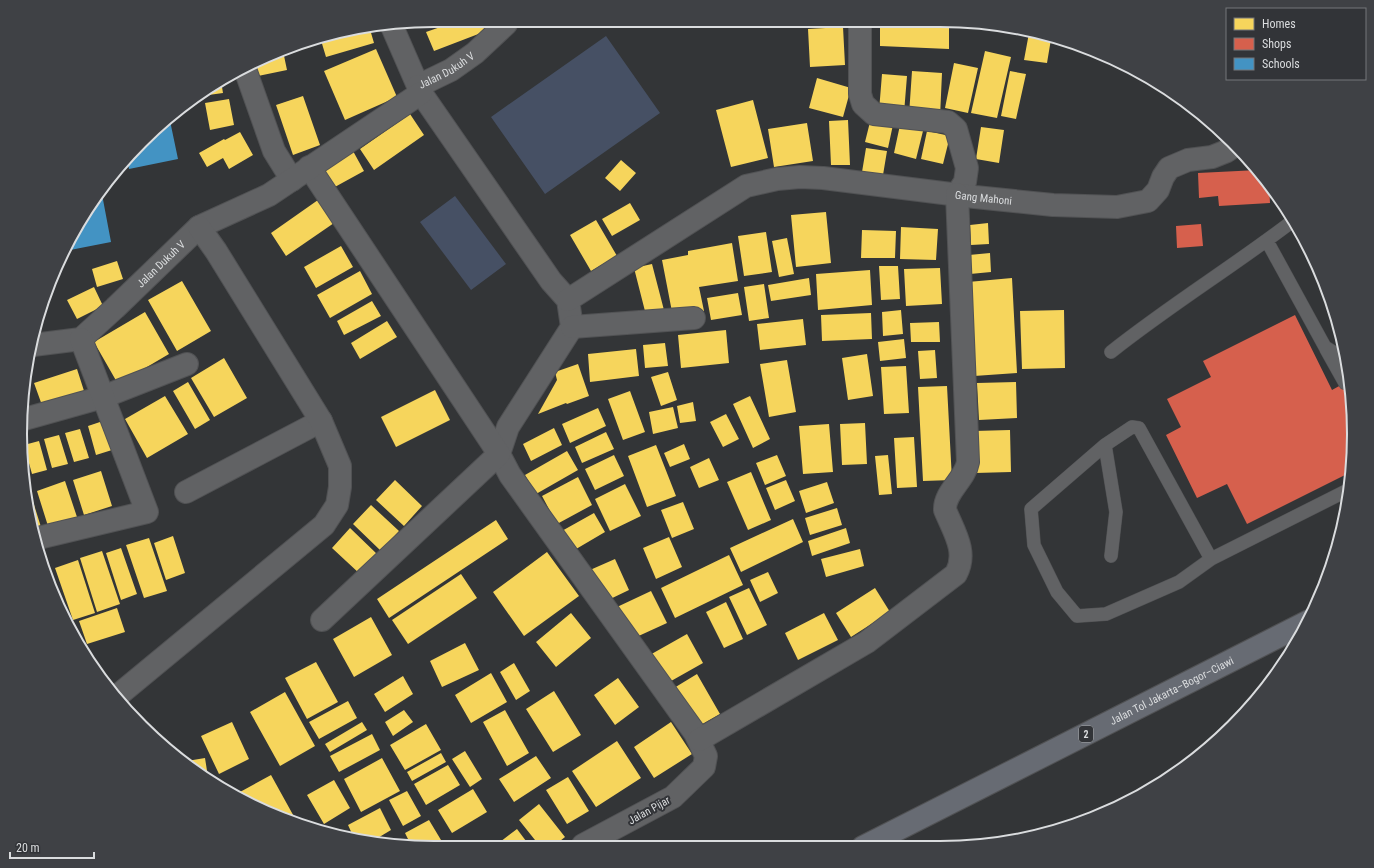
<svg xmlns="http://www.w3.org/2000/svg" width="1374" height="868" viewBox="0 0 1374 868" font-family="'Roboto Condensed',sans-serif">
  <rect width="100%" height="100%" fill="#333537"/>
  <!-- green -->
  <path fill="#465064" d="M606 36 660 113 545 194 491 117Z
    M455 196 506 264 471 290 420 222Z"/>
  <!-- homes -->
  <path fill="#f6d55c" d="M449 24H492L494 28 434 51 426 32Z
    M880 24H949V49L880 46Z
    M369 26 374 43 326 57 320 37Z
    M843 27 845 65 810 67 808 29Z
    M1029 33 1051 39 1047 63 1024 60Z
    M376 49 397 97 345 120 324 71Z
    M283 51 287 70 258 76 256 64Z
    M985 51 1011 57 997 118 971 113Z
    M954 63 978 68 968 113 945 108Z
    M912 71 942 73 940 117 909 115Z
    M1010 71 1026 74 1016 119 1001 116Z
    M882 74 907 76 904 113 879 111Z
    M817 78 851 88 843 117 809 108Z
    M221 81 223 93 194 97 204 90Z
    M303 96 320 145 293 155 276 105Z
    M229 99 234 125 210 130 205 103Z
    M753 100 768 158 731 167 716 110Z
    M410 114 424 135 374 170 360 149Z
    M872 114 894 120 888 148 865 142Z
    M848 120 850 165H831L829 121Z
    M807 123 813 161 774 167 768 129Z
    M900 125 923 131 916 159 894 153Z
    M981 127 1004 130 999 163 976 159Z
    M927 131 950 136 943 164 921 159Z
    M240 132 253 155 229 169 223 158 207 167 199 153 224 139 225 140Z
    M866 148 887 151 882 181 861 178Z
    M353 151 364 171 333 188 322 168Z
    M621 160 636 173 620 191 605 178Z
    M318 200 334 223 286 256 271 233Z
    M630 203 640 220 612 236 602 219Z
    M826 212 831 263 796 267 791 215Z
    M596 220 617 256 591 271 570 235Z
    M988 223 989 244 971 245 970 225Z
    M901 227 938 229 936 260 900 259Z
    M862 230 896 231 895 258H861Z
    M766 232 772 272 744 276 738 236Z
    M787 238 794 274 779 277 772 241Z
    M732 243 738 281 699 287 704 311 673 317 662 260 688 255V251Z
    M341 246 353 267 316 288 304 267Z
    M990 253 991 272 970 274 969 255Z
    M117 261 123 279 97 287 92 269Z
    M652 264 665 314 647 319 634 268Z
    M879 266H898L900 299 881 300Z
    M940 268 942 304 906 306 904 269Z
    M870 270 872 305 818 310 816 274Z
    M360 271 372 294 330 318 317 295Z
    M809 278 811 295 771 301 768 285Z
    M1012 278 1017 373 974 376 968 282Z
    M182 281 211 331 177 351 148 300Z
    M764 284 769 318 749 321 744 287Z
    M94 287 103 306 77 319 67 300Z
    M738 293 742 315 711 320 707 298Z
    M372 301 381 316 344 335 337 321Z
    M901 310 903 334 883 336 882 312Z
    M1064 310 1065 368 1022 369 1020 311Z
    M145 312 169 354 118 384 94 342Z
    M871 313 872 339 822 341 821 315Z
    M803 319 806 345 760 350 757 324Z
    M387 321 397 337 360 359 351 343Z
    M939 322 940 342H911L910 323Z
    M726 330 729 363 681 368 678 335Z
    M904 339 906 358 880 361 878 342Z
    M665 343 668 366 645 368 643 345Z
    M636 349 639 376 590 382 588 354Z
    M935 350 937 378 920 379 918 351Z
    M867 354 873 396 848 400 842 358Z
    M224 358 247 398 214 417 191 378Z
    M787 360 796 412 769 417 760 364Z
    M578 364 589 396 567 404 566 403 538 414 557 380 555 372Z
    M906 366 909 413 884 414 881 367Z
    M77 369 85 394 43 408 34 383Z
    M668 372 677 400 661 406 651 377Z
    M188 382 210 420 195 429 173 391Z
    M1016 382 1017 418 979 420 977 383Z
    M947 386 952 480 923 481 918 387Z
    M435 390 450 420 396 447 381 417Z
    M630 391 645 432 623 440 608 399Z
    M165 396 188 434 147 458 125 419Z
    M750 396 770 439 753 448 733 404Z
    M693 402 696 421 680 423 677 406Z
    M673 407 678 428 653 434 649 412Z
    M598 408 606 426 570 443 562 424Z
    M726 414 739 439 723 447 710 422Z
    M103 421 112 450 96 455 88 426Z
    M865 423 867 464 842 465 840 424Z
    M829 424 833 472 803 474 799 426Z
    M554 428 562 445 531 461 523 444Z
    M80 429 89 458 74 462 65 433Z
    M1010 430 1011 472 975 473 974 431Z
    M606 432 614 449 582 463 575 447Z
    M59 435 68 464 52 468 44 439Z
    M914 437 917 487 897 488 894 438Z
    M39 441 47 470 32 474 24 445Z
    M684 444 690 459 670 467 664 453Z
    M656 445 676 496 647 507 628 456Z
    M567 451 578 470 536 494 525 475Z
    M614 455 624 476 595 490 585 469Z
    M777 455 786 476 765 485 756 463Z
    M888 455 892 494 879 495 875 456Z
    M709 458 719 480 699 488 690 467Z
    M101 471 112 506 84 515 73 480Z
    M751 472 771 520 748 530 727 482Z
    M578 477 592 505 557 524 542 496Z
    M395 480 422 506 404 526 376 500Z
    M786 480 795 501 775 510 766 488Z
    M65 481 77 517 48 526 37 491Z
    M827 482 834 503 806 513 799 491Z
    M625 484 641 516 610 531 595 499Z
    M30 492 41 527 32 530 25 494Z
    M683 502 694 529 672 538 661 510Z
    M371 505 399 531 381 551 353 524Z
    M837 508 842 525 810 535 805 518Z
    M594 513 605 532 571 552 560 532Z
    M793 519 803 542 741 572 730 548Z
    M496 520 508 539 389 618 377 599Z
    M350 528 378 555 360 574 332 548Z
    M846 528 850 543 812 556 808 541Z
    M173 536 185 573 166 580 154 543Z
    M669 537 682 567 656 579 643 548Z
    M149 538 167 591 144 598 126 545Z
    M121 548 137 594 121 600 106 553Z
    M860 549 864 566 826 577 821 559Z
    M102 551 120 604 97 612 80 558Z
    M547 552 579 596 524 636 493 592Z
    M729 555 743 585 675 618 661 588Z
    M615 559 629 590 604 602 590 570Z
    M78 560 95 613 73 620 55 568Z
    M768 572 778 593 760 602 750 580Z
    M461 574 477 598 408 644 392 620Z
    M749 588 767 625 747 635 729 597Z
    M875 588 890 612 851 637 836 613Z
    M651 591 667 623 632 639 617 607Z
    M726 602 743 639 724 648 706 612Z
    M117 608 125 632 87 644 79 621Z
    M571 613 591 638 556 667 536 642Z
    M824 613 838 640 798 660 785 633Z
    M371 617 392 655 354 677 333 639Z
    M687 634 703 663 664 685 648 656Z
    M465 643 479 670 442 687 430 661Z
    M316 662 338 702 307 719 285 678Z
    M514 663 530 691 516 700 500 672Z
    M491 673 507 702 471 723 455 695Z
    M697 674 720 714 697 727 674 688Z
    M403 676 413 694 385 712 374 694Z
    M618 678 639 707 615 725 594 695Z
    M554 691 581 735 553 752 526 709Z
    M285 692 315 746 280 766 250 712Z
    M348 701 357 718 319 739 309 722Z
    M404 710 413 722 393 736 385 722Z
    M505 710 529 753 507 766 483 722Z
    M232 722 249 759 219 774 201 736Z
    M362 722 367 730 330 752 325 744Z
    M671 722 692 754 654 778 634 747Z
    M426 724 441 750 405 770 390 745Z
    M372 734 380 750 339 772 330 756Z
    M617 741 641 778 596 807 572 771Z
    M465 751 482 779 470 787 452 759Z
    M441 753 446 762 412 781 407 772Z
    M536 756 551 778 514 802 499 779Z
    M205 758 208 777 181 762Z
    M382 758 400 791 361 812 344 779Z
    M448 765 460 785 426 805 414 784Z
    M271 775 297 822 275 816 243 798 240 792Z
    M568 777 589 811 567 824 546 790Z
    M334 780 350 808 324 824 307 795Z
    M473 789 487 812 452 833 438 810Z
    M407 791 421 816 403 826 389 800Z
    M539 804 565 837 555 845H539L519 820Z
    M380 808 391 830 371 842 354 838 348 825Z
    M429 820 441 840 433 845H411L405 833Z
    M517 829 529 845H496Z"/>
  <!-- shops -->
  <path fill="#d6604d" d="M1258 170 1269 186 1270 203 1219 206 1218 196 1199 198 1198 173Z
    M1201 224 1203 246 1177 248 1176 226Z
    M1295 315 1332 390 1350 380 1353 461 1351 472 1247 524 1227 484 1197 498 1166 435 1181 427 1167 399 1211 377 1203 361Z"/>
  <!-- schools -->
  <path fill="#4393c3" d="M169 116 178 159 129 169 127 159 161 123Z
    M101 189 111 242 65 251 75 227Z"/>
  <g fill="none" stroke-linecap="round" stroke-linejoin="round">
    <defs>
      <path id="lane" d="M1267 241 1325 347 1346 360
        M1326 349 1345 383
        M1111 352C1170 305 1234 266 1294 220
        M1105 445 1116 512 1111 556
        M1211 559 1179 582 1106 614 1077 616 1057 592 1034 545 1031 509 1105 445 1132 427 1139 428 1211 559 1348 490"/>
      <g id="street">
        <path id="s1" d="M391 24 418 86 451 70 475 53 506 24"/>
        <path d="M860 24V94L863 104 874 114 948 122 956 129 967 168 965 182 957 194"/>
        <path d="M245 69 274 151 292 180"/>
        <path d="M418 86 421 93 551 281 568 300 572 327 508 427 499 454 510 475 695 733 706 756 704 767 673 797 583 845"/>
        <path d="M309 167 499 454 322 620"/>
        <path id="s2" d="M568 300 746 186 777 179 800 177 823 178 975 197 1053 205 1117 207 1148 201 1158 190 1163 177 1169 168 1188 160 1212 157 1227 151 1235 145"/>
        <path d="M572 327 694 318"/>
        <path id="s3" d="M33 345 81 339 115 308 199 227 269 195 421 93"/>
        <path d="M21 420 103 397 187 364"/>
        <path d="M186 492 321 421"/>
        <path d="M34 539 147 512 81 339"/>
        <path d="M116 697 324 525 337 505 340 487V466L321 421 216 251 199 227"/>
        <path d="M699 740 867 642 956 574C968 552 954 532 945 510 944 492 965 480 968 462L957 194"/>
      </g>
      <g id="highway">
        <path id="s4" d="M863 847 1309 621"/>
      </g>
    </defs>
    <!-- lane casing -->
    <use href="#lane" stroke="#515254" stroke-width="14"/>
    <!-- street casing -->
    <use href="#street" stroke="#515254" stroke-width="24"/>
    <!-- highway casing -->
    <use href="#highway" stroke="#515254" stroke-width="24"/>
    <!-- lane -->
    <use href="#lane" stroke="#616264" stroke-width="13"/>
    <!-- street -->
    <use href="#street" stroke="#616264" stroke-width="22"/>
    <!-- highway -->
    <use href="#highway" stroke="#676b73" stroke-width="22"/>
  </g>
  <g text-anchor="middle" stroke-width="4" stroke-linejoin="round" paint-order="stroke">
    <!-- shield labels -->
    <rect fill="#323438" stroke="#a8aaac" stroke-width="1" x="1079" y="726" width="14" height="16" rx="3"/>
    <g font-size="10" font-weight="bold" fill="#dadcde">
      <text x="1086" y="738">2</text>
    </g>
    <!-- street labels -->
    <g font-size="11" fill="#dadcde" stroke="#323438">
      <text dy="4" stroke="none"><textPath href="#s1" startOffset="100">Jalan Dukuh V</textPath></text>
      <text dy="4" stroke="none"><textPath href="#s2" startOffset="451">Gang Mahoni</textPath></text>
      <text dy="4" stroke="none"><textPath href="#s3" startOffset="158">Jalan Dukuh V</textPath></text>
      <text dy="4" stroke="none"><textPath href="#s4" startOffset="346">Jalan Tol Jakarta–Bogor–Ciawi</textPath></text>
      <text transform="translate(649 810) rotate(-29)" y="4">Jalan Pijar</text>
    </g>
  </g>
  <!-- crop -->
  <path d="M0 0H1374V868H0ZM434 27H940A407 407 0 0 1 1347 434V434A407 407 0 0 1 940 841H434A407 407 0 0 1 27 434V434A407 407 0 0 1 434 27Z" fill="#3f4145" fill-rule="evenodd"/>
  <path fill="none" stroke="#dadcde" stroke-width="2" d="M434 27H940A407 407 0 0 1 1347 434V434A407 407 0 0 1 940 841H434A407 407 0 0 1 27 434V434A407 407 0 0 1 434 27Z"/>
  <!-- legend -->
  <rect x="1226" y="8" width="140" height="72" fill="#323438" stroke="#75777a"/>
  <rect x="1234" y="18" width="20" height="12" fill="#f6d55c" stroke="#75777a"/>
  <text x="1262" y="28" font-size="12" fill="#dadcde">Homes</text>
  <rect x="1234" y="38" width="20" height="12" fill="#d6604d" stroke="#75777a"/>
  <text x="1262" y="48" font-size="12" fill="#dadcde">Shops</text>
  <rect x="1234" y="58" width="20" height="12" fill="#4393c3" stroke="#75777a"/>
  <text x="1262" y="68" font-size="12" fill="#dadcde">Schools</text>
  <!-- scale -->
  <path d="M10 852v6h84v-6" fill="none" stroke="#dadcde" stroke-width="2"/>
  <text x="16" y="852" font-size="12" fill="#dadcde" stroke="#323438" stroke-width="3" paint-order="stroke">20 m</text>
</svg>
